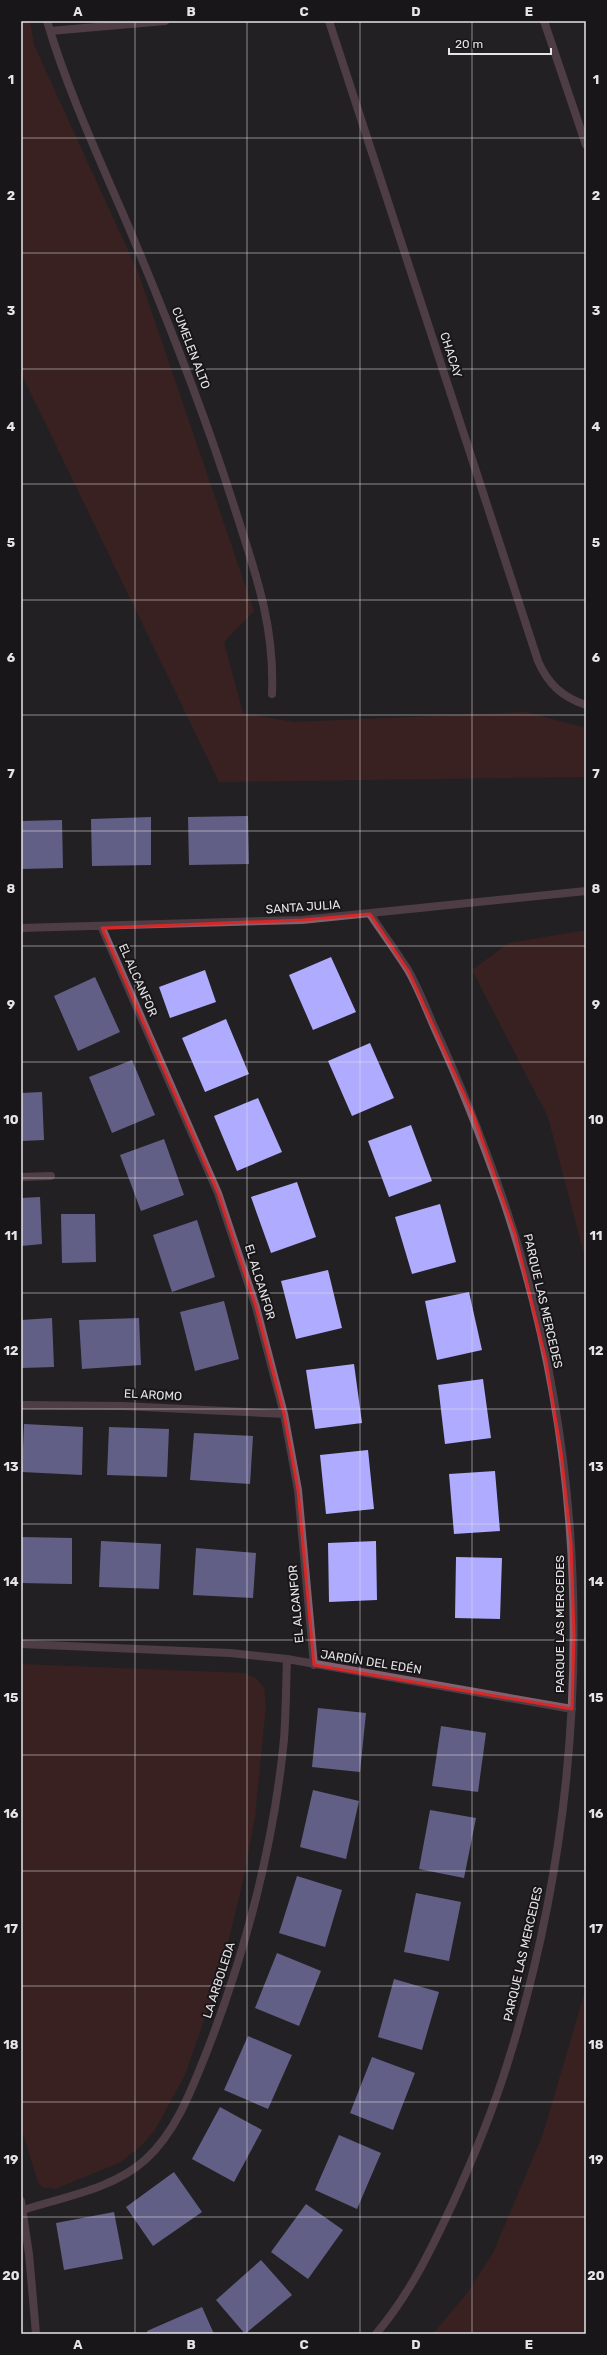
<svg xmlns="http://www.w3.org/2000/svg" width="607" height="2355" viewBox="0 0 607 2355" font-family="Rubik,sans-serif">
  <rect width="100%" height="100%" fill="#222023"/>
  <!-- green -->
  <path fill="#53221e" d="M21 21H30L34 45 138 272 254 611 224 642 243 713 294 722 526 712 586 728V777L219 782 21 373Z
    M586 930V1262L548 1117 472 970 509 943Z
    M21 1664 244 1673 256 1678 264 1688 266 1706 255 1817 243 1881 220 1975 185 2075 155 2130 140 2147 119 2163 55 2189 42 2187 38 2182 21 2127Z
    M586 1988V2334H433L467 2293 493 2253 543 2134Z"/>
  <!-- building -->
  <path fill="#afabfe" d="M248 816 249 864 189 865 188 817Z
    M151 817V865L92 866 91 819Z
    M62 820 63 868 21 869V821Z
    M331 957 356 1012 313 1030 289 975Z
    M205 970 216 1002 170 1018 159 987Z
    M95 977 120 1032 78 1051 54 996Z
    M226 1019 249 1074 205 1092 182 1038Z
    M370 1043 394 1098 352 1116 328 1061Z
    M132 1060 155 1115 112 1133 89 1077Z
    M42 1092 44 1140 21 1141V1093Z
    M258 1098 282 1152 237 1171 214 1116Z
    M411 1125 432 1181 389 1197 368 1141Z
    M164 1139 184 1195 141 1211 120 1155Z
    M297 1182 316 1237 271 1253 251 1197Z
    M40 1197 42 1244 21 1246V1198Z
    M440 1204 456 1262 412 1274 395 1217Z
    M61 1214H95L96 1262 62 1263Z
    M197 1220 215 1277 172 1292 153 1235Z
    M328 1270 342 1328 296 1339 281 1281Z
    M469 1292 482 1350 437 1360 425 1301Z
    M224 1301 239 1359 195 1371 180 1312Z
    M52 1318 54 1367 21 1368V1320Z
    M139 1318 141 1365 82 1369 79 1320Z
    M354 1364 362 1423 315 1429 306 1370Z
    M483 1379 491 1438 445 1444 438 1385Z
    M24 1424 83 1427 82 1475 22 1472Z
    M109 1427 169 1429 167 1477 107 1475Z
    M194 1433 253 1436 250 1484 190 1480Z
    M368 1450 374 1509 326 1514 320 1455Z
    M495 1471 500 1531 454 1534 449 1474Z
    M21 1537 72 1538V1584L21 1583Z
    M101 1541 161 1544 159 1589 99 1587Z
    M376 1541 377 1600 329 1602 328 1543Z
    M196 1548 256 1553 253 1598 193 1595Z
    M456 1557 502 1558 500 1619 455 1618Z
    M318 1708 366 1713 360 1772 312 1767Z
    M441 1726 486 1733 478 1792 432 1786Z
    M313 1790 359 1801 346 1859 300 1847Z
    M430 1810 476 1818 464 1878 419 1869Z
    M297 1876 342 1890 325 1947 279 1933Z
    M416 1893 461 1902 449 1961 404 1952Z
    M277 1953 321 1971 299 2026 255 2008Z
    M394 1979 439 1992 422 2050 378 2037Z
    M248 2036 292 2055 268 2109 224 2090Z
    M372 2057 415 2073 393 2130 350 2113Z
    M220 2107 262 2130 234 2182 192 2159Z
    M339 2135 381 2153 357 2209 315 2190Z
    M174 2172 202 2212 153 2246 126 2207Z
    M306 2204 343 2230 308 2279 271 2252Z
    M114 2212 123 2259 64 2270 56 2223Z
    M261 2260 292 2295 245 2334 216 2300Z
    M202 2307 214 2334H148L147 2331Z"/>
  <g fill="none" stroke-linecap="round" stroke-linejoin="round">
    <!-- minor -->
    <path stroke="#845f6e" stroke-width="8" d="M47 21C68 92 100 160 129 228 167 318 203 409 233 503 254 569 275 623 272 694
      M329 21 538 661C548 684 562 697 586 705
      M544 21 586 145
      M50 31 165 21
      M370 914C382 932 396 951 408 970 419 989 427 1011 436 1031 462 1087 483 1142 503 1199 598 1478 595 1785 507 2065 492 2113 473 2159 452 2205 430 2252 409 2295 376 2334
      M21 928 302 920 586 891
      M102 928 218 1193 256 1307 284 1414 298 1490 314 1665
      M21 1177 51 1176
      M21 1405 123 1406 284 1414
      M21 1644 230 1653 287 1659 572 1709
      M21 2201 29 2254 36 2334
      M23 2210C63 2197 113 2189 145 2160 176 2132 192 2089 207 2051 245 1954 274 1844 284 1739 286 1713 286 1686 287 1659"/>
  </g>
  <!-- marked area -->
  <path d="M0 0H607V2355H0ZM370 914 409 972 474 1117 515 1234 546 1361 561 1452 571 1543 574 1635 572 1709 314 1665 298 1490 284 1414 256 1307 218 1193 102 928 302 920Z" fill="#222023" fill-opacity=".55" fill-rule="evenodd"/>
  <path fill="none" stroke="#d62828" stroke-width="3" stroke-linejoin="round" d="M370 914 409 972 474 1117 515 1234 546 1361 561 1452 571 1543 574 1635 572 1709 314 1665 298 1490 284 1414 256 1307 218 1193 102 928 302 920Z"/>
  <!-- grid -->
  <path fill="none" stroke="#e6e4e7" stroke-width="1" stroke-opacity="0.55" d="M135 21V2334M247 21V2334M360 21V2334M472 21V2334M21 138H586M21 253H586M21 369H586M21 484H586M21 600H586M21 715H586M21 831H586M21 946H586M21 1062H586M21 1178H586M21 1293H586M21 1409H586M21 1524H586M21 1640H586M21 1755H586M21 1871H586M21 1986H586M21 2102H586M21 2217H586"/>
  <g text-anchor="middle" stroke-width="4" stroke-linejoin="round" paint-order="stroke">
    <!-- street labels -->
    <g font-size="12" fill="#e6e4e7" stroke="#19161a">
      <text transform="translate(191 348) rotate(69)" y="4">CUMELEN ALTO</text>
      <text transform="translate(451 355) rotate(72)" y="4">CHACAY</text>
      <text transform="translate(303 907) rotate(-4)" y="4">SANTA JULIA</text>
      <text transform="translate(138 980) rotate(66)" y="4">EL ALCANFOR</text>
      <text transform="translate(260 1282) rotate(73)" y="4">EL ALCANFOR</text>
      <text transform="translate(543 1301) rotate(77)" y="4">PARQUE LAS MERCEDES</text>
      <text transform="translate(153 1395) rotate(3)" y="4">EL AROMO</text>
      <text transform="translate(296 1604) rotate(-95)" y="4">EL ALCANFOR</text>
      <text transform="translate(560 1624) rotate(-90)" y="4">PARQUE LAS MERCEDES</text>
      <text transform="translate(371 1662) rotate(9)" y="4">JARDÍN DEL EDÉN</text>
      <text transform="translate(523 1954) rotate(-77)" y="4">PARQUE LAS MERCEDES</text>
      <text transform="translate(219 1980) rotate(-72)" y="4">LA ARBOLEDA</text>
    </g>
  </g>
  <!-- border -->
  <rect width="607" height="2355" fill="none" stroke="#19161a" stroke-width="44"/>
  <!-- scale -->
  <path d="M449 48v6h102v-6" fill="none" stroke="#e6e4e7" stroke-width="2"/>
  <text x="455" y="48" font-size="12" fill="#e6e4e7" stroke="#19161a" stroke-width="3" paint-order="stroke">20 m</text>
  <rect x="22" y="22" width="563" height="2311" fill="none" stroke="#e6e4e7" stroke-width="1.5"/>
  <g font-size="13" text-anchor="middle" font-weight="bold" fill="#e6e4e7">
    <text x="78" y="16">A</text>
    <text x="191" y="16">B</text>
    <text x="304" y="16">C</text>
    <text x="416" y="16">D</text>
    <text x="529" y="16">E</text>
    <text x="11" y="84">1</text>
    <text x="596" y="84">1</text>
    <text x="11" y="200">2</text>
    <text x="596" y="200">2</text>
    <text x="11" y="315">3</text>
    <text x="596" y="315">3</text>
    <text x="11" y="431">4</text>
    <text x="596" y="431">4</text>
    <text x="11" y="547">5</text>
    <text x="596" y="547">5</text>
    <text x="11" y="662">6</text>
    <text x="596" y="662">6</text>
    <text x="11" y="778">7</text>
    <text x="596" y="778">7</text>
    <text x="11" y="893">8</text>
    <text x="596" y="893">8</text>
    <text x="11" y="1009">9</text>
    <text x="596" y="1009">9</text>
    <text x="11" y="1124">10</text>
    <text x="596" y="1124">10</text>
    <text x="11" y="1240">11</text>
    <text x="596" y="1240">11</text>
    <text x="11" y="1355">12</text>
    <text x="596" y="1355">12</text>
    <text x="11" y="1471">13</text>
    <text x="596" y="1471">13</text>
    <text x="11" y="1586">14</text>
    <text x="596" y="1586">14</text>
    <text x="11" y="1702">15</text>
    <text x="596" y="1702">15</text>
    <text x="11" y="1818">16</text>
    <text x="596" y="1818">16</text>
    <text x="11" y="1933">17</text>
    <text x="596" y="1933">17</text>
    <text x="11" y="2049">18</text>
    <text x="596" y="2049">18</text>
    <text x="11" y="2164">19</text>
    <text x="596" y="2164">19</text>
    <text x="11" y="2280">20</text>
    <text x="596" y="2280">20</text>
    <text x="78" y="2349">A</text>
    <text x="191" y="2349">B</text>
    <text x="304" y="2349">C</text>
    <text x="416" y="2349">D</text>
    <text x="529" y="2349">E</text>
  </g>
</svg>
